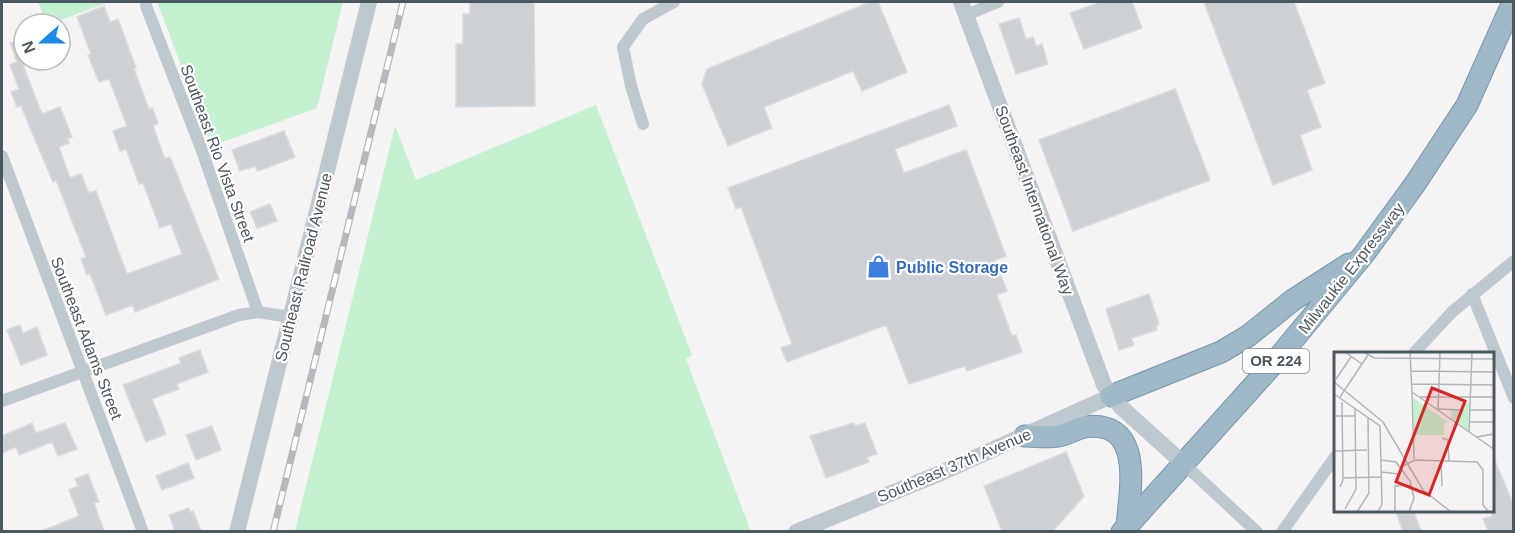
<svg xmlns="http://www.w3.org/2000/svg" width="1515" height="533" viewBox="0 0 1515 533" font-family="Helvetica,sans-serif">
  <rect width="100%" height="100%" fill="#f5f3f3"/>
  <!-- green -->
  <path fill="#c3f0cf" d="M38 2H109L50 24H47Z
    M157 2H343L317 108 212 146Z
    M596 105 692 355 686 359 750 529 745 532 295 531 395 126 416 180Z"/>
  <!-- building -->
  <path fill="#cdd0d5" stroke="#d7dade" stroke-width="1.5" d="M470 2H534L535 106 456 107V44H463V14H470Z
    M870 2H878L907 72 862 91 853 71 764 107 772 128 728 146 702 84 707 69Z
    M1101 2H1132L1142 28 1084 49 1070 13Z
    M1204 2H1294L1325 83 1307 90 1321 127 1300 135 1312 170 1273 185Z
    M104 6 110 22 118 19 136 68 134 69 149 109 152 108 158 123 153 126 165 159 170 157 219 279 135 312 133 305 106 315 90 274 87 275 81 259 86 257 56 180 53 182 21 106 17 107 11 92 19 89 10 65 17 62 10 43 24 38V68L42 114 60 107 72 137 67 139 69 143 59 147 70 178 81 174 89 193 96 191 127 274 182 254 171 224 160 228 143 183 139 184 126 149 120 151 113 131 127 126 109 79 99 82 88 55 91 54 77 17Z
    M1019 18 1026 39 1033 37 1036 46 1042 44 1048 64 1016 74 999 24Z
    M1175 89 1210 180 1073 231 1039 140Z
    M949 105 957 126 895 149 904 173 966 150 1006 256 995 260 1007 291 997 295 1012 336 1016 335 1022 352 967 371 965 366 909 384 886 325 787 362 781 348 792 344 741 207 736 209 728 188Z
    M284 131 295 157 258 171 255 166 240 171 232 150Z
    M270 204 277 221 257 228 250 212Z
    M1149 294 1159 324 1156 326 1157 330 1131 338 1134 345 1119 350 1106 309Z
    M20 325 23 333 37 327 47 355 21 365 7 330Z
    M200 350 208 372 177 384 179 389 152 399 166 434 146 442 123 385 181 363 179 358Z
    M32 423 36 433 65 423 77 449 58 456 52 442 19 455 16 447 2 453V436Z
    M854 423 855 426 865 423 877 454 867 457 869 462 826 478 810 436Z
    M212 426 221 450 196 460 186 435Z
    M1066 452 1084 496 1053 531H1002L984 486Z
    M1492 454 1514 506V531H1488L1483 519 1492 516Z
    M188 463 194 478 162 490 156 476Z
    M88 474 99 502 94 503 104 531H42L79 516 69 490 78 486 75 479Z
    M189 508 190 513 193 511 201 531H175L169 515Z
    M1395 510H1413L1421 531H1403Z"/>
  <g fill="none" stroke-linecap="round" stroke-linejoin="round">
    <defs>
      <path id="trunk" d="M1111 396 1221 352 1248 336 1293 300 1349 264
        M1025 436C1036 436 1048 438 1058 436 1067 435 1075 429 1084 427 1145 419 1130 489 1127 526
        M1122 532 1274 363 1364 254 1415 184 1467 105 1513 2"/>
    </defs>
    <!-- trunk casing -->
    <use href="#trunk" stroke="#7696ac" stroke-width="23"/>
    <!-- minor -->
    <path stroke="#bec8cf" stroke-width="12" d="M146 6 201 148 258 312
      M966 15 998 2
      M643 124 631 86 623 47 643 19 674 2
      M2 156 143 532
      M1472 294 1514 398
      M1414 353 1452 312 1514 261
      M2 401 239 315 258 312 290 317
      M1185 465 1257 532
      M1282 532 1335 457"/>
    <!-- tertiary -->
    <path stroke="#bec8cf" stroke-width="16" d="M961 2 1104 385 1121 407 1185 465
      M237 532 369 2
      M796 532 941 473 1111 396"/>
    <!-- trunk -->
    <use href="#trunk" stroke="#9fb8c8" stroke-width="21"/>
    <defs>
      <path id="rail" d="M273 532 403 2"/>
    </defs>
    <!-- rail casing -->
    <use href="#rail" stroke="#b5b9bd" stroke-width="7"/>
    <!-- rail -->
    <use href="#rail" stroke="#fff" stroke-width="4.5" stroke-dasharray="14" stroke-linecap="butt"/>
  </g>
  <!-- icons -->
  <defs>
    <symbol id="shop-bare" viewBox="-9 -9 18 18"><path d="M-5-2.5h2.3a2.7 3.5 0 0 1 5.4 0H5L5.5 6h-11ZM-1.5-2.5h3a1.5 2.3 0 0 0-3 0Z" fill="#3f7fe0" stroke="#fff" stroke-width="2.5" paint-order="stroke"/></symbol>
  </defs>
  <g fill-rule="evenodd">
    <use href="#shop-bare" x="862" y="250" width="33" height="33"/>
  </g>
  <g text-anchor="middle" stroke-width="4.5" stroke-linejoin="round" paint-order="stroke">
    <!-- shield labels -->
    <rect fill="#fff" stroke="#808a90" stroke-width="1.5" x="1243" y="349" width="66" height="24" rx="4.5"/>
    <g font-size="15" font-weight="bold" fill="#4a5860">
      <text x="1276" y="366">OR 224</text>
    </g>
    <!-- street labels -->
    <g font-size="16" fill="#4a5860" stroke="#fff">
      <text transform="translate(218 153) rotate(70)" y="6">Southeast Rio Vista Street</text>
      <text transform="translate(1035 200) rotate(70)" y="6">Southeast International Way</text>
      <text transform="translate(303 267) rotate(-76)" y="6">Southeast Railroad Avenue</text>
      <text transform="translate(1351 268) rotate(-52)" y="6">Milwaukie Expressway</text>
      <text transform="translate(87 338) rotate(69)" y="6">Southeast Adams Street</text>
      <text transform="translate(954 465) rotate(-23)" y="6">Southeast 37th Avenue</text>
    </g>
    <!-- shop labels -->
    <g font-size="16" font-weight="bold" fill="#366cbe" stroke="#fff" text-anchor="start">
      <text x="896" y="273">Public Storage</text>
    </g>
  </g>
  <!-- overview -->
  <g transform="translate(1334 352)">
    <rect width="160" height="160" fill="#f5f3f3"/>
    <path d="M79 46 114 70 110 71V83H80ZM128 51H135L134 78 117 66V58H128Z" fill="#c3f0cf"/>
    <path fill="none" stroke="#b1b5b8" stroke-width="1.5" d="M11 0 28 12M30 0 40 6 161 7M76 0 78 41M77 19 161 20M2 27 17 5M0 30 49 70 89 138 117 160M77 32 161 33M78 40 161 98M78 40 80 107M0 42 46 74 48 152 44 160M6 45 34 3M86 45H161M105 57 127 58M136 58H161M104 59 106 0M0 64H21M136 70H161M135 80 138 0M142 85 160 82 159 97M108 86 114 88 115 109M0 99 33 98M47 108 62 110 76 129 80 146 75 160M107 109 108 134M67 115 81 108 143 110 149 118V153L155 160M47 120 65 122M9 126 47 125M6 135 9 128 8 50M11 157 22 137 21 56M23 160 35 141 34 66M61 160V134L77 133"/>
    <path fill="#d62828" fill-opacity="0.15" stroke="#d62828" stroke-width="3" d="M98 36 131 49 95 143 62 130Z"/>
    <rect width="160" height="160" fill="none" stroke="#4a5860" stroke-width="3"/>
  </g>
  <!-- border -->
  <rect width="1515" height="533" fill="none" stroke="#4a5860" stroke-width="6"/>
  <!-- north arrow -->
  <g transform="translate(42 42) rotate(249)"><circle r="28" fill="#ffffff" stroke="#b7bcbf" stroke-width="1.5"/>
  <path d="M0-4.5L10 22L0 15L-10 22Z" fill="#1c8be6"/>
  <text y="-9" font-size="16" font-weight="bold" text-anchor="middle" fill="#4a5860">N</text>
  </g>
</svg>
